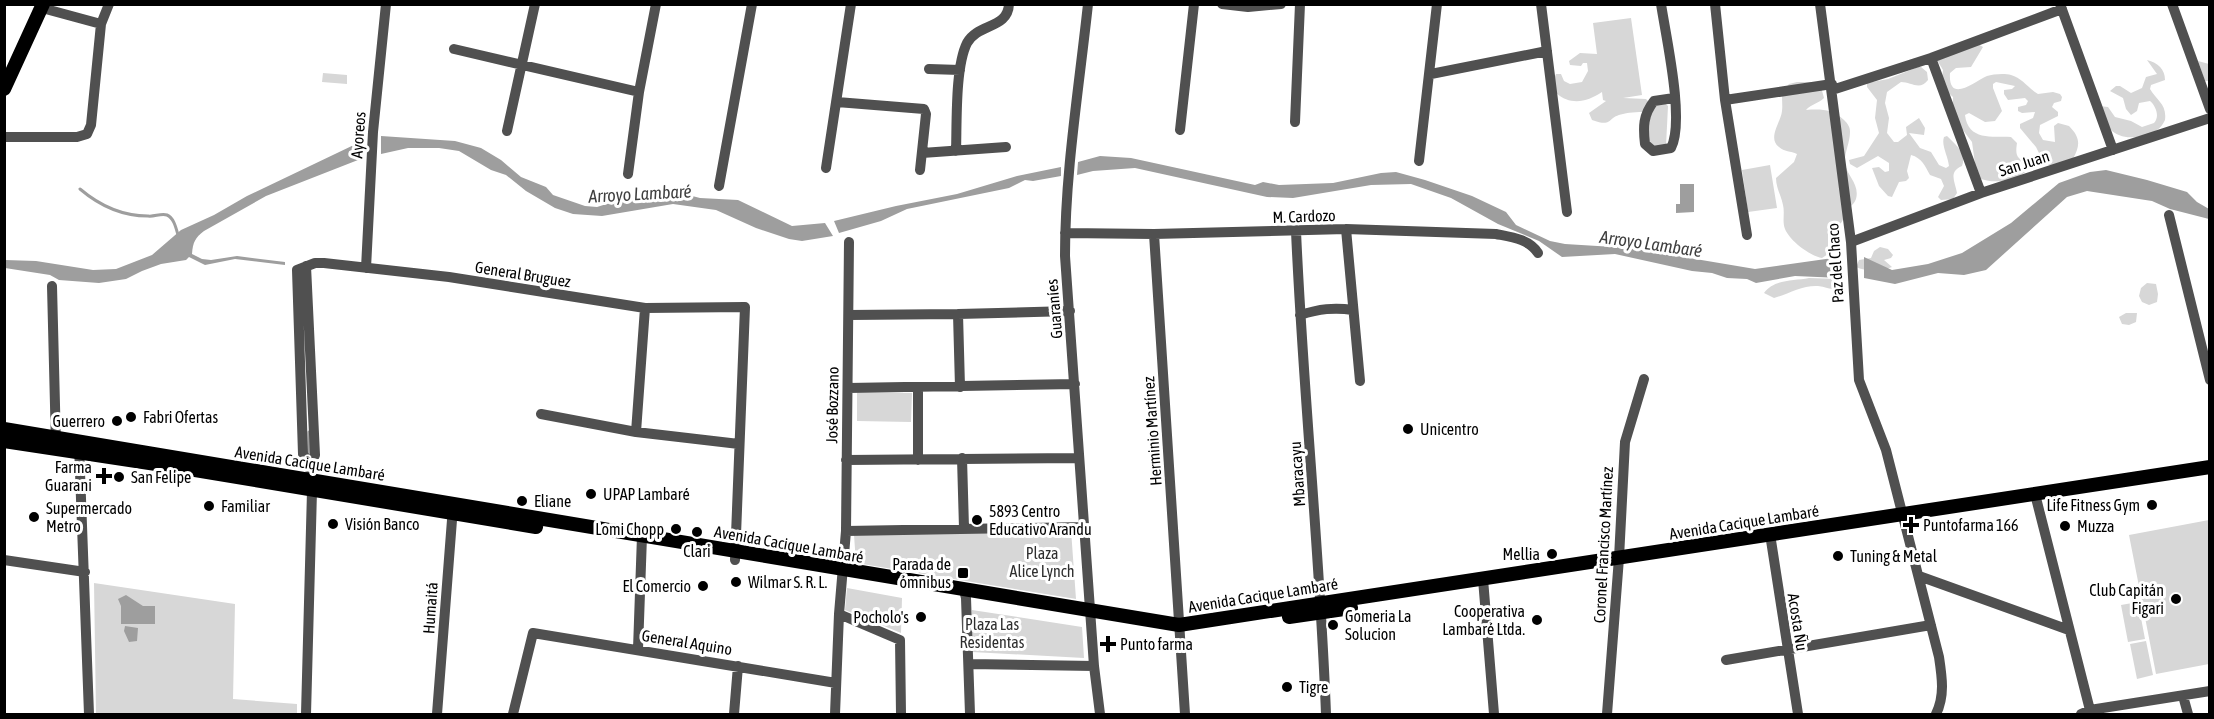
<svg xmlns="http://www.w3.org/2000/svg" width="2214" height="719" viewBox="0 0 2214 719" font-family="'Asap Condensed',sans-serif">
  <rect width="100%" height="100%" fill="#fff"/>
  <!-- green -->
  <path fill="#d7d7d7" d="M1631 18 1642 95 1623 98 1646 99 1650 103H1665L1668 106 1666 146H1647L1648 112C1641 112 1631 112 1623 114 1606 117 1614 128 1592 120L1589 113 1606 101 1603 100 1602 92C1587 102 1571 106 1556 93L1554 78 1556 74H1561L1564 81 1570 84 1582 82 1588 71 1587 63H1583L1581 66 1570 65 1569 61 1580 53 1597 54 1593 23Z
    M1978 44 1983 47 1971 67 1956 68 1950 73C1948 104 1974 82 1987 76 1993 74 2005 73 2011 75 2022 78 2028 88 2038 94L2053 92 2060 94 2062 97 2061 101 2054 103 2052 107 2058 112V116L2040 125 2039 133 2043 140 2055 142 2054 126 2058 123 2069 126C2081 138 2080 146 2073 159L2051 166 2043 161 2036 147 2020 128V124L2033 118 2035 112 2022 113 2018 111V107L2026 105 2028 101 2025 98 2008 100 2004 94V90L2012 89 2015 86 1996 82 1993 84V88L2002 111 1995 121 1985 122 1969 113 1965 115C1968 141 1992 136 2011 137L2017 143C2015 156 2017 158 2028 164L2030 167C2020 181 1994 185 1979 178L1976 171 1972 142 1953 117V97L1944 89 1942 78 1943 70 1937 60Z
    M2147 60C2158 63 2165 69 2165 80L2151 85 2150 89C2157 101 2167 104 2165 120 2161 129 2155 132 2146 135 2120 142 2106 133 2099 106L2108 107 2115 117 2131 121 2142 127 2154 123C2160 117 2156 106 2150 101L2139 103 2137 111 2131 115 2126 109 2123 98 2110 91 2116 86H2120L2131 93 2142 88 2146 77 2157 74Z
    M2198 61 2209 64V81H2205Z
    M1918 67H1921L1927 72 1928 80C1920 91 1911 82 1901 82L1887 92 1885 103 1889 118 1887 133 1894 142H1898L1907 135 1906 127 1919 118 1925 128 1924 135 1909 133 1920 148 1931 152 1939 165 1946 168 1949 166C1948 156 1941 145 1944 137L1947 136C1955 144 1967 153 1962 166 1948 172 1955 181 1957 193L1953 199 1941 200 1938 197 1944 186 1941 179 1930 175C1925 166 1922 158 1911 155L1907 171 1909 178 1906 181 1899 182 1892 197 1888 196 1879 186 1872 168 1879 167 1885 172 1889 171V163L1878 156 1857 168 1850 164 1849 160 1864 156 1879 133 1875 118 1877 100 1867 87V83L1888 79Z
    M323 73 347 75V84L322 82Z
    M1797 82H1814L1821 87 1824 98C1818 104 1811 104 1806 110 1821 109 1832 109 1844 120 1848 124 1850 127 1850 132 1850 143 1844 153 1845 164 1847 176 1860 184 1856 199 1854 205 1848 207 1846 213 1841 224 1840 228 1828 230V254L1822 258C1810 256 1790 241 1785 229 1782 222 1785 213 1783 205 1781 195 1776 188 1776 178L1794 162 1797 154C1791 151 1784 152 1779 147 1767 138 1781 122 1782 111 1783 104 1781 98 1783 91L1789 84Z
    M1770 165 1777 208 1748 212 1742 170Z
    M1880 247 1888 249 1893 255 1891 258 1884 260 1892 267C1882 271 1866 272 1856 267L1859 260 1871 258 1874 251Z
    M1809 278 1840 279 1844 284 1843 288C1834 292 1827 287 1818 286 1803 285 1788 294 1774 298L1764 293C1774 279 1794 281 1809 278Z
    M2147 283 2156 284 2158 294 2157 302 2149 305 2142 302 2139 296 2141 288Z
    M2126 313H2137L2136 322 2129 325 2122 324 2119 317Z
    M857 392 912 393 911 422 857 421Z
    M2209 520V664L2156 674 2129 535Z
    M1071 530 1076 599 856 563 854 535Z
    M94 583 235 604 233 699 297 704V714H96Z
    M847 588 902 598 901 633 845 610Z
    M2138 602 2145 639 2128 642 2121 605Z
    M972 610 1082 627 1084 658 972 652Z
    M2146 641 2153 675 2137 679 2130 644Z"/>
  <!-- water -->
  <path fill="#9e9e9e" d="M381 136 455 141 481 148 501 160 521 177 546 187 553 195 585 206 597 207 616 201 637 198 652 190 661 188 700 198 738 200 792 226 825 223 833 236 802 241 789 239 756 228 716 210 673 204 602 216 573 214 555 208 526 191 506 175 491 170 459 151 439 148H408L381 154Z
    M358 143V160L266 196 204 231C195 238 193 242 192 254L202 259 211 260 237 256 285 262V265L235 259 205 265 189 257 186 260 161 264 142 271 126 279 99 283 59 280 50 275 5 268V260L36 261 93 270 116 269 152 255 181 230 214 215 247 196Z
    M1100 156 1131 158 1255 185 1263 182 1279 185 1333 183 1381 173 1396 172 1425 180 1472 196 1506 212 1516 225 1550 241 1565 244 1630 248 1755 269 1840 257V278L1795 276 1756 283 1747 279 1727 278 1712 273 1692 271 1615 254 1562 257 1539 241 1498 224 1451 198 1411 184 1371 185 1293 198 1267 197 1135 168 1093 171 1077 175 1078 162Z
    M1061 167V176L1033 181 1025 180 1009 188 907 209 881 221 839 233 834 221 896 206 957 194 1017 176Z
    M2106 170 2147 180 2187 192 2197 202 2209 209V219L2170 209 2152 201 2087 191 2067 197 1986 270 1964 275 1938 273 1895 284 1864 278V257L1892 270 1928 264 1962 253 2011 223 2059 183 2090 172Z
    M1680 184H1694V212L1676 213V204H1680Z
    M126 595 143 606H155V624H121V606L118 599Z
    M125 626 138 628 137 641 129 642 124 631Z"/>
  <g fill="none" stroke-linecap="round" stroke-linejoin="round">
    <!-- stream -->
    <path stroke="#9e9e9e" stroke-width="3" d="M355 151 369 149
      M80 189C100 206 121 216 148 216 154 217 161 213 167 215 174 218 176 228 178 235
      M309 432V454"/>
    <!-- minor -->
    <path stroke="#505050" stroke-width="10" d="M1088 4C1079 88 1065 172 1065 256L1094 666 1100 714
      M1222 4 1248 7 1281 4
      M1541 4 1567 212
      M1661 4C1666 37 1685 121 1671 148L1653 151 1645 144C1643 127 1643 115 1654 101L1674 98
      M1715 4 1725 100 1747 235
      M1820 4 1851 242 1859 380 1886 450 1939 657C1942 677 1945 696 1936 714
      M2060 4 2113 150
      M2172 4 2210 109
      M42 8 101 24
      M454 49 639 92
      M1931 58 1981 193
      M929 69 960 70
      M1431 74 1547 51
      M1832 90 1931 58 2062 9
      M1725 100 1832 84
      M837 102 924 109 926 114 920 170
      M1295 122 1300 4
      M1180 130 1194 4
      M507 131 535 4
      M4 137H77L87 134 91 125 101 24 109 4
      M956 151C957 123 955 67 967 43 978 23 1008 29 1009 4
      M922 153 1006 147
      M1419 161 1437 4
      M826 168 851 4
      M628 174 639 92 656 4
      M719 186 752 4
      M2169 215 2210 380
      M1346 229 1360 381
      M1296 231C1303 393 1320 553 1326 714
      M1065 233 1154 234 1346 229 1496 234C1511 237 1529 239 1538 253
      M1154 234 1185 714
      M1851 242 1981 193 2210 118
      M306 266 315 455 310 465
      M366 268 373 132 386 4
      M52 286 56 445
      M958 314 960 387
      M849 315 958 314 1070 311
      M1300 315C1319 309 1334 307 1353 310
      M848 388 1075 384
      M541 414 636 432 739 444
      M636 432 645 308
      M79 445 89 714
      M962 458 964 528
      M846 460 1079 458
      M918 460V388
      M2035 494 2091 714
      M846 531 1085 527
      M1770 534 1798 714
      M4 560 85 572
      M1919 576 2069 630
      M1483 579 1494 714
      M964 590 966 598 970 714
      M839 614 900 640 901 714
      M638 649 642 536
      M1726 660 1931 625
      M969 664 1094 666
      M2183 696 2188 714
      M306 714 312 491 310 465 303 454 297 270 315 263H324L449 277 645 308 745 307 735 560
      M437 714 453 507
      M513 714 533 633 836 683
      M734 714 738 666
      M835 714 839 614 846 531 849 242
      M1607 714 1619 558 1625 442 1644 379
      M2081 714 2090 710 2210 691"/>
    <!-- major -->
    <path stroke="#000" stroke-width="14" d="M4 89 43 4
      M4 429 1179 625 2210 467
      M4 441 189 469 536 527
      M1289 617 1351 608"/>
  </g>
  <!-- markers -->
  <g fill="#000" stroke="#fff" stroke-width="2">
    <circle cx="131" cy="417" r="6"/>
    <circle cx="117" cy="421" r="6"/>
    <circle cx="1408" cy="429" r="6"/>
    <path d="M101 467h6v6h6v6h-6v6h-6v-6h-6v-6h6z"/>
    <circle cx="119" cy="477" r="6"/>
    <circle cx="591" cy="494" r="6"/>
    <circle cx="522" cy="501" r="6"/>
    <circle cx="2152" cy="505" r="6"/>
    <circle cx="209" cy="506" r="6"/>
    <circle cx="34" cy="517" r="6"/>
    <circle cx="977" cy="520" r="6"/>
    <circle cx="333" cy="524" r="6"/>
    <path d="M1908 516h6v6h6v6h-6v6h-6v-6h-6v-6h6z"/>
    <circle cx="2065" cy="526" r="6"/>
    <circle cx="676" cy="529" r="6"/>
    <circle cx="697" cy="532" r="6"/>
    <circle cx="1552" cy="554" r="6"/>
    <circle cx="1838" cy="556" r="6"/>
    <rect x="957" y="567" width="12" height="12" rx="3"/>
    <circle cx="736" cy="582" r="6"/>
    <circle cx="703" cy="586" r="6"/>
    <circle cx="2176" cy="599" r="6"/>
    <circle cx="921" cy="617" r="6"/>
    <circle cx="1537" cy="620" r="6"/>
    <circle cx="1333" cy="625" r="6"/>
    <path d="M1105 635h6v6h6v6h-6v6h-6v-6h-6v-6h6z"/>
    <circle cx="1287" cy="687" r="6"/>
  </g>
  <g text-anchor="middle" stroke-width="6" stroke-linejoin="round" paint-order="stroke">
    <!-- street labels -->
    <g font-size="16" fill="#000" stroke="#fff">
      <text transform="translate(358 135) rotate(-86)" y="6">Ayoreos</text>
      <text transform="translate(2024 163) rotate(-18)" y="6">San Juan</text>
      <text transform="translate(1304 216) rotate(-2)" y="6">M. Cardozo</text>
      <text transform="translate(1835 263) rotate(-94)" y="6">Paz del Chaco</text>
      <text transform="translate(523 274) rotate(9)" y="6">General Bruguez</text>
      <text transform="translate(1054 309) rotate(-95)" y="6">Guaraníes</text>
      <text transform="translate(832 405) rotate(-89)" y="6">José Bozzano</text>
      <text transform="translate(1152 431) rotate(-94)" y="6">Herminio Martínez</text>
      <text transform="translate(310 463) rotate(9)" y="6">Avenida Cacique Lambaré</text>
      <text transform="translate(1297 474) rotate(-94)" y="6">Mbaracayu</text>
      <text transform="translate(1744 522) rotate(-9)" y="6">Avenida Cacique Lambaré</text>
      <text transform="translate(789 544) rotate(10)" y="6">Avenida Cacique Lambaré</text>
      <text transform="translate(1603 545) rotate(-87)" y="6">Coronel Francisco Martínez</text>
      <text transform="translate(1263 595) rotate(-9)" y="6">Avenida Cacique Lambaré</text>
      <text transform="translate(430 608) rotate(-86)" y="6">Humaitá</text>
      <text transform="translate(1798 622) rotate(81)" y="6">Acosta Ñu</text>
      <text transform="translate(687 642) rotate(9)" y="6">General Aquino</text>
    </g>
    <!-- poi labels -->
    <g font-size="16" fill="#000" stroke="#fff" text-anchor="start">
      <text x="143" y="423">Fabri Ofertas</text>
      <text x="105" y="427" text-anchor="end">Guerrero</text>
      <text x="1420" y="435">Unicentro</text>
      <text x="92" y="473" text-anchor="end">Farma<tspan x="92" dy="18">Guarani</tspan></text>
      <text x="131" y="483">San Felipe</text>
      <text x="603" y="500">UPAP Lambaré</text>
      <text x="534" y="507">Eliane</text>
      <text x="2140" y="511" text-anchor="end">Life Fitness Gym</text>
      <text x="221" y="512">Familiar</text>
      <text x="46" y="514">Supermercado<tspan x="46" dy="18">Metro</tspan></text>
      <text x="989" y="517">5893 Centro<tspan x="989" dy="18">Educativo Arandu</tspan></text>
      <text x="345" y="530">Visión Banco</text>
      <text x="1923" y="531">Puntofarma 166</text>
      <text x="2077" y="532">Muzza</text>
      <text x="664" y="535" text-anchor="end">Lomi Chopp</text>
      <text x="697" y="557" text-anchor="middle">Clari</text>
      <text x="1540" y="560" text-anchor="end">Mellia</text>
      <text x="1850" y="562">Tuning &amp; Metal</text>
      <text x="951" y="570" text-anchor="end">Parada de<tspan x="951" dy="18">ómnibus</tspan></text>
      <text x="748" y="588">Wilmar S. R. L.</text>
      <text x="691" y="592" text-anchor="end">El Comercio</text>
      <text x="2164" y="596" text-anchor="end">Club Capitán<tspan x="2164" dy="18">Figari</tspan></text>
      <text x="1525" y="617" text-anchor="end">Cooperativa<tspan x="1525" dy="18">Lambaré Ltda.</tspan></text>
      <text x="1345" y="622">Gomeria La<tspan x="1345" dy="18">Solucion</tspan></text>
      <text x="909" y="623" text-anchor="end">Pocholo's</text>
      <text x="1120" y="650">Punto farma</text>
      <text x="1299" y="693">Tigre</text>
    </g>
    <!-- park labels -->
    <g font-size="16" fill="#2e2e2e" stroke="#fff">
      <text x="1042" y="559">Plaza<tspan x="1042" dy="18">Alice Lynch</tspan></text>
      <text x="992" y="630">Plaza Las<tspan x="992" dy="18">Residentas</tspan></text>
    </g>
    <!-- water labels -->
    <g font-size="18" font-style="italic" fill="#3f3f3f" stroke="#fff">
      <text transform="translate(640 194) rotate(-3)" y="6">Arroyo Lambaré</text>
      <text transform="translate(1651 244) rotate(8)" y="6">Arroyo Lambaré</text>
    </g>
  </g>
  <!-- border -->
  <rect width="2214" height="719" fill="none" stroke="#000000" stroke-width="12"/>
</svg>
